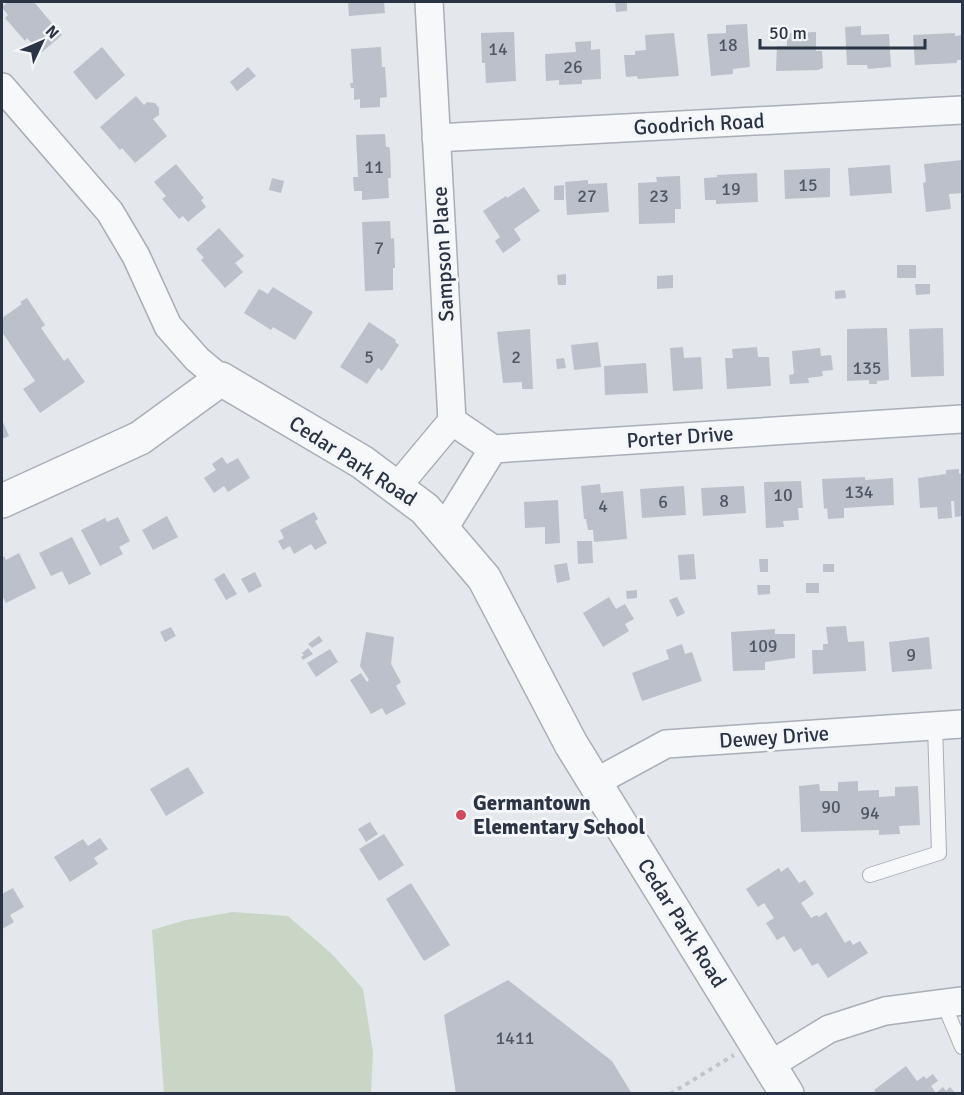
<svg xmlns="http://www.w3.org/2000/svg" width="964" height="1095" viewBox="0 0 964 1095" font-family="Signika,sans-serif">
  <rect width="100%" height="100%" fill="#e4e7ec"/>
  <!-- green -->
  <path fill="#c9d6c5" d="M233 912 288 916 333 955 363 989 373 1052 371 1093H164L152 930 186 920Z"/>
  <!-- building -->
  <path fill="#bbc0ca" d="M8 2H34L62 35 41 53 27 38 25 41 5 18 8 15 2 7Z
    M348 2H384L385 13 349 16Z
    M615 2H627V11L616 12Z
    M747 24 750 67 733 69V74L711 76 707 34 726 33V25Z
    M861 26V35L889 34 891 67 868 69 867 65H847L845 27Z
    M514 32 516 81 486 83 485 63H482L481 33Z
    M816 32V51H822L823 68 818 70 776 71 777 46H787V33Z
    M674 33 679 76 638 79 637 76 626 77 624 55H635V51L646 50 645 35Z
    M955 33V36L962 35V60H957V63L915 65 913 35Z
    M591 41V50L600 49 601 79 582 80V84L559 85V80L546 81 545 54 576 52 575 42Z
    M102 47 125 75 96 100 73 72Z
    M381 47 382 67H385L387 97 380 98V107L360 108V99L354 100V88H351L350 83H353L351 49Z
    M248 67 256 76 237 91 230 82Z
    M136 96 144 105 147 102 155 103 159 108V115L153 119 167 136 135 163 122 148 120 150 100 127Z
    M385 134 386 147H389L390 150 391 178H388L389 198 362 200V191H354L353 177H358L356 135Z
    M962 160V193L949 194 951 209 926 212 923 183 926 182 924 164Z
    M176 164 204 198 201 200 206 207 188 222 183 216 179 219 162 199 166 196 154 182Z
    M890 165 892 193 850 196 848 168Z
    M830 168V197L785 199 784 170Z
    M757 173 758 202 716 204V200H705L704 178 717 177V175Z
    M680 176 681 209H675V223L639 224 638 183 657 182 656 177Z
    M272 178 284 181 281 193 269 190Z
    M588 180V184L607 183 609 212 567 215 565 182Z
    M564 185V200H554V186Z
    M524 187 540 211 514 229 521 240 503 253 495 241 500 237 483 211 506 196 507 198Z
    M390 221 391 239 394 238 395 268H393V290L365 291 362 222Z
    M219 228 244 256 235 263 243 272 225 288 201 260 204 258 196 249Z
    M897 265H916V278H897Z
    M566 274V285H558L557 275Z
    M673 275V288L657 289V276Z
    M915 284H930V294L916 295Z
    M273 287 313 312 295 340 273 327 271 330 244 313 259 289 268 294Z
    M845 290 846 298 835 299V291Z
    M27 298 45 325 41 328 64 361 68 358 85 382 40 413 23 389 35 381 2 332V318L22 304 20 302Z
    M369 322 396 340 395 342 399 345 382 371 378 368 367 384 340 367Z
    M887 328 889 380 877 381V384H869V380L847 381V329Z
    M943 328 944 376 911 377 909 329Z
    M530 329 533 389H522V382L503 383 497 332Z
    M598 342 601 367 574 370 571 345Z
    M683 347 684 358 701 357 703 389 673 391 670 348Z
    M757 347 758 357H769L771 386 727 389 725 358H733L732 349Z
    M820 348 821 356 831 355 833 370 822 371 823 376 808 378 809 383 790 384 789 375 794 374 792 351Z
    M564 358 566 368 557 369 556 359Z
    M646 363 648 393 605 395 604 366Z
    M2 420 9 436 2 439Z
    M222 457 227 464 238 458 250 478 228 492 224 486 214 493 204 478 216 470 212 464Z
    M959 469V474L962 473V516L955 517 954 501H951L952 518 938 519 937 507 920 508 918 478 946 474V470Z
    M865 477V480L893 478 894 505 844 508V518L828 519 827 508 824 509 822 479Z
    M801 481 803 508H798L799 520 783 521 784 527 766 528 764 482Z
    M600 484 601 493 623 491 627 539 594 542 593 530H588L586 519H584L581 486Z
    M684 486 686 515 642 518 640 489Z
    M744 486 746 513 703 516 701 488Z
    M558 500 560 543 545 544V527L525 528 524 502Z
    M314 512 318 519 315 521 327 543 315 550 311 544 294 554 290 546 283 550 278 541 284 538 280 530Z
    M167 516 178 537 153 550 142 530Z
    M118 517 130 541 119 547 123 554 100 566 81 530 105 518 107 522Z
    M72 537 91 574 69 585 62 571 51 576 39 553Z
    M577 541H592L593 563 578 564Z
    M19 553 36 588 6 603 2 595V558L4 556 6 560Z
    M694 554 696 579 680 580 678 555Z
    M759 559H768V572H760Z
    M567 563 570 580 557 583 554 565Z
    M823 564H834V572H823Z
    M255 572 262 586 249 593 241 579Z
    M224 573 237 594 226 600 214 579Z
    M806 583H819V593H806Z
    M757 585H770V594L758 595Z
    M637 590V598L627 599 626 591Z
    M609 597 616 609 625 604 634 619 625 624 629 631 603 647 583 613Z
    M677 597 685 613 677 617 669 600Z
    M846 626 848 642 864 641 866 671 813 674 812 650H823V644H828L826 627Z
    M171 627 176 636 165 642 160 632Z
    M775 629V634H795V658L765 662V670L733 671 731 632Z
    M366 632 394 637 391 664 401 682 396 686 406 704 386 715 382 708 371 714 350 680 361 673 367 682 369 680 360 666Z
    M319 636 323 641 312 648 308 644Z
    M929 637 932 669 892 672 889 642Z
    M682 644 685 654 692 652 702 681 642 701 632 673 669 659 666 650Z
    M308 648 313 654 303 660 301 657 304 655 302 653Z
    M330 649 338 662 316 677 307 663Z
    M188 767 204 793 166 816 150 789Z
    M858 781V791L879 790V797L895 796V787L918 786 920 825 899 826 900 834H898L879 835V830L801 832 799 786 819 784 820 791H838V782Z
    M370 822 378 834 366 842 358 829Z
    M384 834 404 865 379 881 359 849Z
    M100 838 108 849 94 858 98 864 70 882 54 857 83 839 88 846Z
    M788 867 799 883 805 880 814 894 801 903 811 918 817 915 819 917 826 912 845 943 850 940 853 945 860 941 868 953 828 978 818 963 812 966 801 948 794 952 784 936 777 940 766 923 774 918 764 903 758 907 746 889 779 868 781 872Z
    M411 883 450 945 424 961 386 899Z
    M13 888 24 907 10 915 14 922 2 929V894Z
    M508 980 612 1061 632 1094H456L444 1015Z
    M906 1066 917 1081 924 1076 926 1079 933 1074 938 1081 931 1086 936 1093 943 1087 946 1091 950 1087 956 1094H877L874 1090Z"/>
  <g fill="none" stroke-linecap="round" stroke-linejoin="round">
    <defs>
      <path id="service" d="M870 875 939 853 935 726
        M943 1002 962 1047"/>
      <path id="minor" d="M2 87 110 212 136 256 168 326 197 359 221 379
        M436 138 962 110
        M452 421 493 449
        M493 449 962 419
        M396 488 452 421 429 2
        M443 530 493 449
        M596 782 666 744 962 724
        M770 1065 829 1029 885 1011 962 1001"/>
      <path id="tertiary" d="M2 501 140 438 221 379 362 462 425 509 484 578 571 744 787 1094"/>
    </defs>
    <!-- service casing -->
    <use href="#service" stroke="#a9aeb7" stroke-width="16"/>
    <!-- minor casing -->
    <use href="#minor" stroke="#a9aeb7" stroke-width="30"/>
    <!-- tertiary casing -->
    <use href="#tertiary" stroke="#a9aeb7" stroke-width="36"/>
    <!-- path -->
    <path stroke="#c2c5cb" stroke-width="4" stroke-dasharray="4.5 4.5" stroke-linecap="butt" d="M670 1094 734 1055"/>
    <!-- service -->
    <use href="#service" stroke="#f7f8fa" stroke-width="14"/>
    <!-- minor -->
    <use href="#minor" stroke="#f7f8fa" stroke-width="27"/>
    <!-- tertiary -->
    <use href="#tertiary" stroke="#f7f8fa" stroke-width="33"/>
  </g>
  <!-- markers -->
  <circle fill="#d1495b" stroke="#f4f6f9" stroke-width="2" cx="461" cy="815" r="6"/>
  <g text-anchor="middle" stroke-width="6" stroke-linejoin="round" paint-order="stroke">
    <!-- number labels -->
    <g font-size="18" fill="#4f5766">
      <text x="728" y="51">18</text>
      <text x="498" y="55">14</text>
      <text x="573" y="73">26</text>
      <text x="374" y="173">11</text>
      <text x="808" y="191">15</text>
      <text x="731" y="195">19</text>
      <text x="587" y="202">27</text>
      <text x="659" y="202">23</text>
      <text x="379" y="254">7</text>
      <text x="369" y="363">5</text>
      <text x="516" y="363">2</text>
      <text x="867" y="374">135</text>
      <text x="859" y="498">134</text>
      <text x="783" y="501">10</text>
      <text x="724" y="507">8</text>
      <text x="663" y="508">6</text>
      <text x="603" y="512">4</text>
      <text x="763" y="652">109</text>
      <text x="911" y="661">9</text>
      <text x="831" y="813">90</text>
      <text x="870" y="819">94</text>
      <text x="515" y="1044">1411</text>
    </g>
    <!-- street labels -->
    <g font-size="21" fill="#2b3445" stroke="#f4f6f9">
      <text transform="translate(699 124) rotate(-3)" y="7">Goodrich Road</text>
      <text transform="translate(443 254) rotate(-93)" y="7">Sampson Place</text>
      <text transform="translate(680 437) rotate(-4)" y="7">Porter Drive</text>
      <text transform="translate(353 461) rotate(33)" y="7">Cedar Park Road</text>
      <text transform="translate(774 737) rotate(-4)" y="7">Dewey Drive</text>
      <text transform="translate(682 923) rotate(58)" y="7">Cedar Park Road</text>
    </g>
    <!-- poi labels -->
    <g font-size="21" font-weight="bold" fill="#2b3445" stroke="#f4f6f9" text-anchor="start">
      <text x="473" y="810">Germantown<tspan x="473" dy="24">Elementary School</tspan></text>
    </g>
  </g>
  <!-- border -->
  <rect width="964" height="1095" fill="none" stroke="#2b3445" stroke-width="6"/>
  <!-- north arrow -->
  <g transform="translate(42 42) rotate(46)" stroke="#f4f6f9" stroke-width="4.5" paint-order="stroke">
  <path d="M0-4.5L10 22L0 15L-10 22Z" fill="#2b3445"/>
  <text y="-9" font-size="16" font-weight="bold" text-anchor="middle" fill="#2b3445">N</text>
  </g>
  <!-- scale -->
  <path d="M760 39v9h165v-9" fill="none" stroke="#2b3445" stroke-width="3"/>
  <text x="769" y="39" font-size="18" fill="#2b3445" stroke="#f4f6f9" stroke-width="4.5" paint-order="stroke">50 m</text>
</svg>
